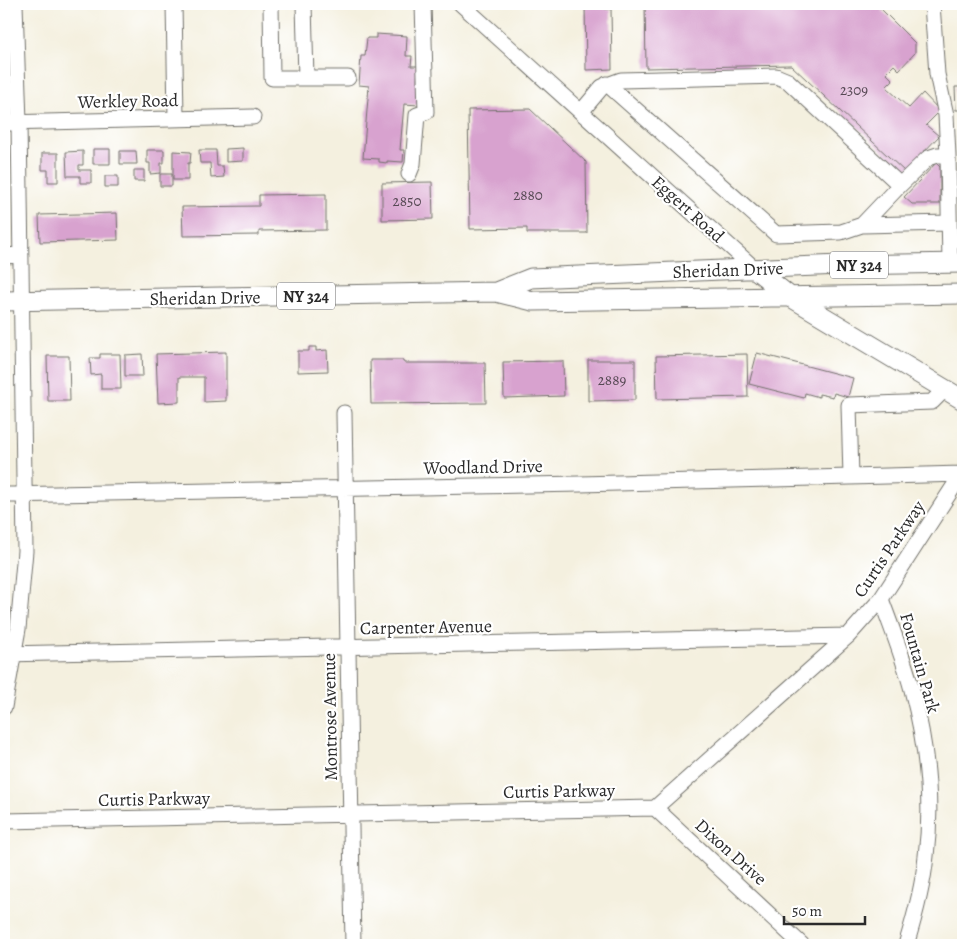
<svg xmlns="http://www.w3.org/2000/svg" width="967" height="949" viewBox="0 0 967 949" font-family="Alegreya,serif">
  <rect width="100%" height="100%" fill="#fff"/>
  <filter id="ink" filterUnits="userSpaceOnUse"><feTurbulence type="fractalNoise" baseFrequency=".02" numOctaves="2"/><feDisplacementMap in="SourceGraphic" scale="10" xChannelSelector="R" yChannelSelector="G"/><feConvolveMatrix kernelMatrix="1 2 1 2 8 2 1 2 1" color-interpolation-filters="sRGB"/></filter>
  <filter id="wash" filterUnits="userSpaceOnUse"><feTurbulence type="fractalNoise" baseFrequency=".0096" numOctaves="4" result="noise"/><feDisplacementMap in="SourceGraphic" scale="20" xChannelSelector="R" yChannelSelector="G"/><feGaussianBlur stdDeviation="1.12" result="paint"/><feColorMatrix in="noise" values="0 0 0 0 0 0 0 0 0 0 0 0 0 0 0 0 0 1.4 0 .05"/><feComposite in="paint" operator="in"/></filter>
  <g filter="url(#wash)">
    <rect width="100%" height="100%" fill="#f4f0df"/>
    <g id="blocks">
      <!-- building -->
      <path fill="#d8a2cf" d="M585 4H605V9H611L612 69 586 70Z
        M645 4H747V7L804 6V4H876L915 43V53L899 70 894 65 886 73 893 80 886 87 909 108 923 93 940 111 926 125 939 136 905 172 791 65 646 68Z
        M376 34 407 36 406 56H412L411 66H418L417 82H421L419 105 404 104 400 150H404L403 162 387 161V163L379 162V159L363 158 369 86 359 85 361 56H365L367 38H376Z
        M955 87H963V110H956Z
        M530 109 586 162 587 233H527V228L470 229 468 110Z
        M243 148V161L226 162V149Z
        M93 149H110V164H93Z
        M147 150H164V163H161V173L150 174V163H147Z
        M199 150H216L217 166H223L224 177 211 178 210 163H200Z
        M83 151V165H79V170H91V183H80V176H67L66 152Z
        M120 151H136L137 164H120Z
        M173 151 191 152 190 163H188V180H173Z
        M42 153H58V182H48V170H42Z
        M936 163 940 167V204H912L904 197Z
        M134 170H144V181H134Z
        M160 174H172V186H160Z
        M105 176H118V187H105Z
        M432 182 433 219 382 220V183Z
        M326 194V230L259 231V235L183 236 182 207 259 206V195Z
        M117 213 118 240 40 242 39 215Z
        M309 347H316V351L327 350 328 371 298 372V351H309Z
        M226 352V401L204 402V377H179V402L158 403 156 354Z
        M757 353 853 378 848 397 834 393 833 397 819 394V397L805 393 804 398 749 384Z
        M100 354H120L121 389H101V374L91 375 90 358H100Z
        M142 354 143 376H125V355Z
        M747 354 748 397 657 399 656 356Z
        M47 356H69L70 401H48Z
        M370 360H403L404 363H485L486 403 371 404Z
        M588 360H635V400L588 401Z
        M563 361 564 396 504 398 503 362Z"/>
    </g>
  </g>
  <g filter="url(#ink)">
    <use href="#blocks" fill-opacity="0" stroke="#71706a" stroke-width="1"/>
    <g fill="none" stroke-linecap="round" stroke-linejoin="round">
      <defs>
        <path id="minor" d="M174 4 176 118
          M271 4 272 78H348
          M304 4 306 78
          M461 4 755 269
          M932 4 937 74 946 115 948 155
          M607 84 776 234 841 232 862 225 949 223
          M581 112 602 87 621 80 776 76 788 81 900 185 928 158 937 155H948L950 263
          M4 123 253 117
          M409 174 413 164 417 115 426 112 423 4
          M862 225 900 185
          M4 256 20 255
          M344 413 353 945
          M851 477 849 405 932 402 945 389
          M4 495 580 484 962 474
          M881 599C892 629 904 659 912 690 926 743 933 802 926 856 923 886 915 916 906 945
          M4 654 848 636
          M4 707 18 629 25 551 19 122 15 4
          M655 808 802 945
          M4 821 655 808 848 636 881 599 963 472"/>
        <path id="major" d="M755 269 789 296 963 400
          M496 292 531 278 841 265 963 263
          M4 301 496 292 533 301 963 294"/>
      </defs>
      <!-- minor casing -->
      <use href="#minor" stroke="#71706a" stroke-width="17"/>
      <!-- major casing -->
      <use href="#major" stroke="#71706a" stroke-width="21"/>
      <!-- minor -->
      <use href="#minor" stroke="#fff" stroke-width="15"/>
      <!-- major -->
      <use href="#major" stroke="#fff" stroke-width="19"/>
    </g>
  </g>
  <g text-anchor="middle" stroke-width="4.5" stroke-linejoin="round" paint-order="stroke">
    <!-- number labels -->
    <g font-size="15" fill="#564954">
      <text x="854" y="95">2309</text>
      <text x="528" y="200">2880</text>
      <text x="407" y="206">2850</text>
      <text x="612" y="385">2889</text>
    </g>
    <!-- shield labels -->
    <g fill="#fff" stroke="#6b6b6b" stroke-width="1">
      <rect x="830" y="251.5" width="58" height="27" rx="4"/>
      <rect x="277" y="282.5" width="58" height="27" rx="4"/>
    </g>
    <g font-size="16" font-weight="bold" fill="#2b2b2b">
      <text x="859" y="271">NY 324</text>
      <text x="306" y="302">NY 324</text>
    </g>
    <!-- street labels -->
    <g font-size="18" fill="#2b2b2b" stroke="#fff">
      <text transform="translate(128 101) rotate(-1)" y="6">Werkley Road</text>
      <text transform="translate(688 209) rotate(42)" y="6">Eggert Road</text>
      <text transform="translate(728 270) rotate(-2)" y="6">Sheridan Drive</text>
      <text transform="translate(205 298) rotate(-1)" y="6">Sheridan Drive</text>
      <text transform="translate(483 467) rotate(-1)" y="6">Woodland Drive</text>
      <text transform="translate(889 549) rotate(-56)" y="6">Curtis Parkway</text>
      <text transform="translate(426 627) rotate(-1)" y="6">Carpenter Avenue</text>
      <text transform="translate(920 663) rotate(74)" y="6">Fountain Park</text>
      <text transform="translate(330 717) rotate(-91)" y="6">Montrose Avenue</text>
      <text transform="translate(559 791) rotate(-1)" y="6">Curtis Parkway</text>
      <text transform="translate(154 799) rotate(-1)" y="6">Curtis Parkway</text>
      <text transform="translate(731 852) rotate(42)" y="6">Dixon Drive</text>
    </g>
  </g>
  <!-- margin -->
  <rect width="967" height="949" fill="none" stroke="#fff" stroke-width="20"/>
  <!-- scale -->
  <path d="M784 916v8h81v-8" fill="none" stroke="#2b2b2b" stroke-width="2.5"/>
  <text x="792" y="916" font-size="15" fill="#2b2b2b" stroke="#ffffff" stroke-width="4" paint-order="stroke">50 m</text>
</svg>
